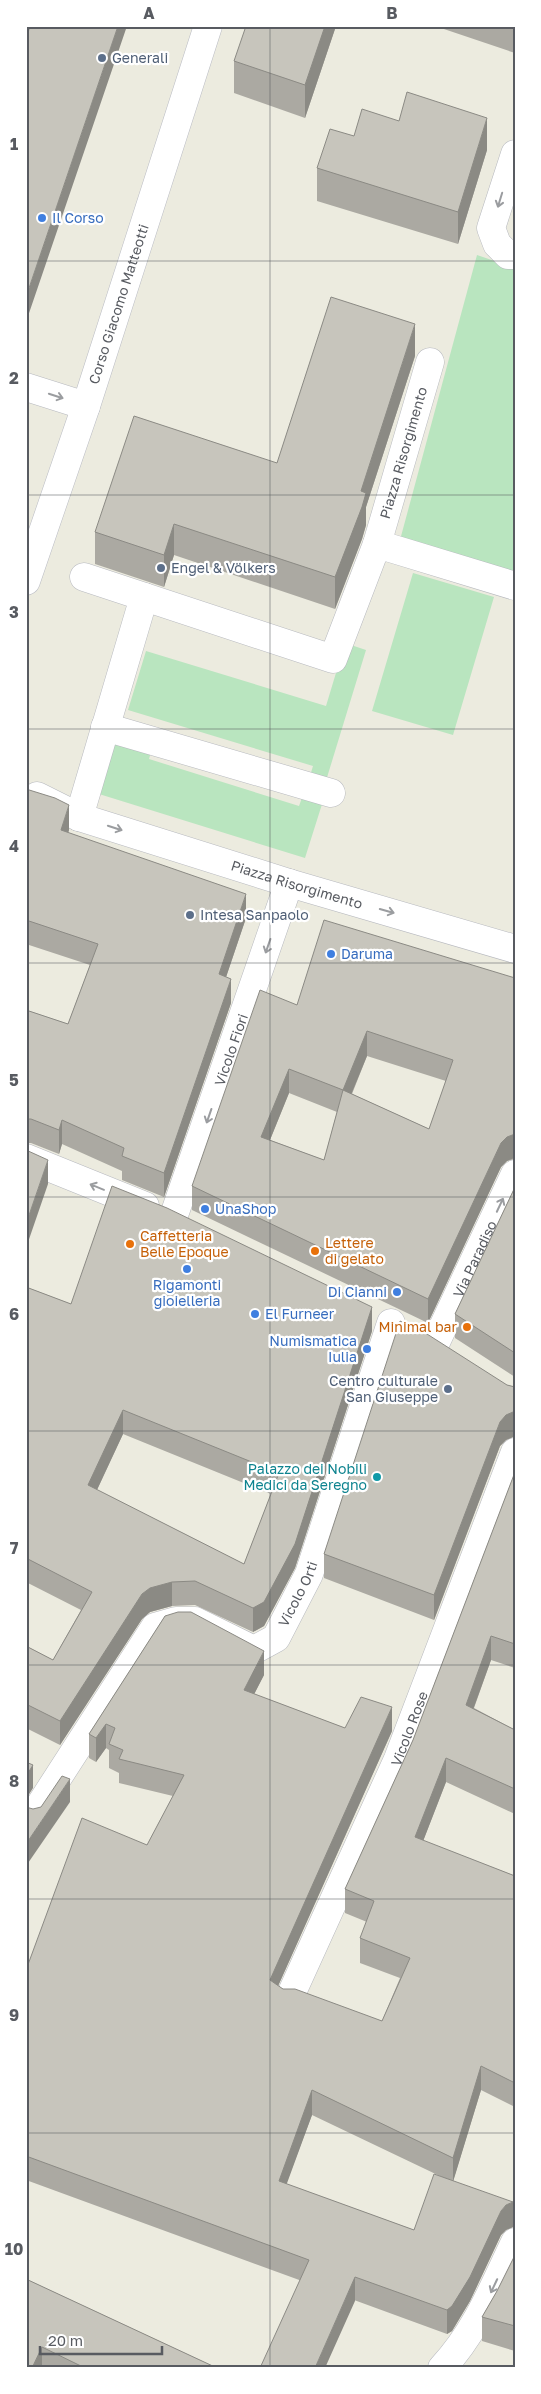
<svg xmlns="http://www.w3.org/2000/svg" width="541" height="2394" viewBox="0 0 541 2394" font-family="'Golos Text',sans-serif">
  <rect width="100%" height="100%" fill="#ecebdf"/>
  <!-- green -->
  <path fill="#b9e5bf" d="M477 255 515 268V576L400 540Z
    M413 573 494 597 453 735 372 711Z
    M345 643 366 650 325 784 309 779 313 766 128 710 146 651 326 706Z
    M118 734 153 745 149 759 299 806 303 795 323 801 305 858 99 794Z"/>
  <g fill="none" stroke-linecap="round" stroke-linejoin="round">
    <defs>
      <g id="street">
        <path d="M515 154 491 228 497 244 508 255H515"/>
        <path d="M26 387 86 406"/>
        <path id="s1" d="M377 544 430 362"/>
        <path d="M84 577 333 659 377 544 515 586"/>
        <path d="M105 727 331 793"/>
        <path id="s2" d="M37 796 79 817 289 883 515 949"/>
        <path d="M79 817 144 597"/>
        <path d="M26 1158 145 1206"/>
        <path id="s3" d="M173 1218 289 883"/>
        <path id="s4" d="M435 1344 515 1174"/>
        <path id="s5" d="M33 1816 155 1627 176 1621H195L254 1650 276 1638 309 1574 391 1323"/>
        <path id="s6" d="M289 1999 398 1759 515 1452"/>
        <path d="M442 2368C476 2332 494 2286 515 2242"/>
      </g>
      <g id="secondary">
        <path id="s7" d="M26 581 86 406 208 26"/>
      </g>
    </defs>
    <!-- street casing -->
    <use href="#street" stroke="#b7b9bf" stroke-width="29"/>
    <!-- secondary casing -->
    <use href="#secondary" stroke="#babcc4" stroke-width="29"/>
    <!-- street -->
    <use href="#street" stroke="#fff" stroke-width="28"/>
    <!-- secondary -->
    <use href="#secondary" stroke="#fff" stroke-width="28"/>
  </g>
  <!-- wall -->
  <path fill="#aba9a2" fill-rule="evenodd" d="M336 26 305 118 234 93V61Z
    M435 26H515V53Z
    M354 136 487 150 458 244 317 201V168Z
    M415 356 366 507V525L362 539 335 609 174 555 164 587 95 564V532L277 463Z
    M26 789 69 830 68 833 246 918 226 977 231 1003 164 1197 122 1180V1171L62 1144 59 1154 31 1143H26V1010L68 1024 90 965 26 944Z
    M515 978V1159L507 1161 501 1167 428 1323 192 1210V1186L297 1005ZM367 1056 446 1081 429 1129 352 1094ZM289 1093 337 1112 324 1160 270 1140Z
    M515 1187V1377L455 1338V1314Z
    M26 1287 71 1304 372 1331 295 1568 264 1626 253 1632 195 1605 172 1606 150 1612 142 1619 60 1745 26 1728V1646L53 1660 81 1610 26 1582ZM123 1434 271 1494 244 1564 97 1490Z
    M507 1385 515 1387V1437H513L506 1440 500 1446 434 1620 324 1578V1554Z
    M515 1472V1668L491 1660 474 1708 515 1730V1814L446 1782 423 1841 515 1876V2107L481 2090 453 2181 513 2227 506 2230 501 2235 470 2301 452 2331 447 2334 26 2180V1970L147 1845 173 1796 119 1783V1773L109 1768V1750L106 1748 96 1762 89 1758V1734L165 1616 264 1675 254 1694 345 1728 392 1731 278 1986 283 1989 382 2021 400 1978 360 1963V1938L367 1922 345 1913V1889L413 1740ZM312 2115 444 2178 414 2230 286 2184Z
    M515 2255V2351L482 2341V2317L497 2291Z
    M26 2279 217 2368H26Z"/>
  <!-- shaded-wall -->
  <path fill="#8b8a84" d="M118 26H127L26 322V297Z
    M325 26H336L305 118V85Z
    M487 118V150L458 244V212Z
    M415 324V356L366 507V525L362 539 335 609V577L361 491Z
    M174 524V555L164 587V555Z
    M69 805V830L61 854V830Z
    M246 894V918L219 998V974Z
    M231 979V1003L164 1197V1173Z
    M367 1031V1056L343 1114V1090Z
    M289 1069V1093L261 1162V1137Z
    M62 1120V1144L59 1154V1130Z
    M514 1134V1158L507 1161 501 1167 428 1323V1299L501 1143 507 1137Z
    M48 1160V1184L26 1248V1224Z
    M372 1307V1331L295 1568 264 1626 253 1632V1608Z
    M123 1410V1434L88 1509V1485Z
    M513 1412V1437L506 1440 500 1446 434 1620V1595L500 1422 506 1415Z
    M172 1582V1606L150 1612 142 1619 60 1745V1721L142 1594 150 1588Z
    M491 1636V1660L466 1729V1705Z
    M264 1651V1675L244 1714V1690Z
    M392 1707V1731L270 2004V1980Z
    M106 1724V1748L96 1762V1738Z
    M446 1758V1782L415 1862V1837Z
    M33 1765V1788L26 1799V1776Z
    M70 1779V1802L26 1866V1844Z
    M481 2066V2090L453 2182V2158Z
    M312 2090V2115L279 2205V2181Z
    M513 2202V2227L506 2230 501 2235 470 2301 452 2331 447 2334V2310L501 2211 506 2205Z
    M355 2277V2301L325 2368H315Z
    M42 2347V2368H32Z"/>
  <!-- building -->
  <path fill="#c7c5bc" stroke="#8b8a84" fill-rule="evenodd" d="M30 26H118L26 297V39Z
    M246 26H325L305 85 234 61Z
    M407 92 487 118 458 212 317 168 330 129 354 136 362 109 399 121Z
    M331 297 415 324 361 491 366 493 362 507 335 577 174 524 164 555 95 532 134 416 277 463Z
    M26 789 55 798 69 805 61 830 246 894 219 974 231 979 164 1173 122 1156 124 1148 62 1120 59 1130 31 1119H26V1010L68 1024 98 944 26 920Z
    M324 920 515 978V1134L507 1137 501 1143 428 1299 192 1186 260 990 297 1005ZM367 1031 453 1060 429 1129 343 1090ZM289 1069 343 1090 324 1160 261 1137Z
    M26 1150 48 1160 26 1224Z
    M112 1186 167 1208 372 1307 295 1544 264 1602 253 1608 195 1581 172 1582 150 1588 142 1594 60 1721 26 1704V1646L53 1660 92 1592 26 1558V1287L71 1304ZM123 1410 279 1473 244 1564 88 1485Z
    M515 1187V1353L455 1314Z
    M400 1321 427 1334 507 1385 515 1387V1413L513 1412 506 1415 500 1422 434 1595 324 1554Z
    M515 1472V1644L491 1636 466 1705 515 1730V1789L446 1758 415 1837 515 1876V2083L481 2066 453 2158 312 2090 279 2181 414 2230 434 2174 513 2202 506 2205 501 2211 470 2277 452 2306 447 2310 355 2277 315 2368H260L309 2260 26 2156V2140L27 2137H26V1970L82 1818 147 1845 184 1775 119 1759 123 1750 109 1744 115 1728 106 1724 96 1738 89 1734 165 1616 178 1612H191L264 1651 244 1690 345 1728 361 1697 392 1707 270 1980 283 1989H295L382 2021 410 1958 360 1938 374 1901 345 1889 413 1740Z
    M26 1762 33 1765 26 1776Z
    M62 1776 70 1779 26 1844V1807L33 1809 41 1807Z
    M515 2255V2326L482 2317 497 2291Z
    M26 2279 217 2368H85L42 2347 32 2368H26Z"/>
  <!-- one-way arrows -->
  <defs><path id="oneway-shaft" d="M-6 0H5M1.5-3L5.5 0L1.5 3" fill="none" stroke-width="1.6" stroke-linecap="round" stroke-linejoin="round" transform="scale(1.25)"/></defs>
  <g stroke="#9b9da0">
    <use href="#oneway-shaft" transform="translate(500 200) rotate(107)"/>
    <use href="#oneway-shaft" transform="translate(56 396) rotate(18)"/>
    <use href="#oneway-shaft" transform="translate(115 828) rotate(18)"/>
    <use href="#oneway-shaft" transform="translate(387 911) rotate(16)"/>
    <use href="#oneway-shaft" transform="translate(268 946) rotate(109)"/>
    <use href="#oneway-shaft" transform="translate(209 1116) rotate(109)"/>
    <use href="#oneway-shaft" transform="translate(97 1187) rotate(-158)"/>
    <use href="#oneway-shaft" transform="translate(500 1205) rotate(-65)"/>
    <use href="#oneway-shaft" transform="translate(494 2286) rotate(115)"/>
  </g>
  <!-- grid -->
  <path fill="none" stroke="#585b61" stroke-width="1" stroke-opacity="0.55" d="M270 26V2368M26 261H515M26 495H515M26 729H515M26 963H515M26 1197H515M26 1431H515M26 1665H515M26 1899H515M26 2133H515"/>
  <!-- markers -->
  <g fill="#5c6f8a" stroke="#fff" stroke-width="2">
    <circle cx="102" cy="58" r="5"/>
    <circle cx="161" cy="568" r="5"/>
    <circle cx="190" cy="915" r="5"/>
    <circle cx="448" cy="1389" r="5"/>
  </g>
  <g fill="#3f7fe0" stroke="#fff" stroke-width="2">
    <circle cx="42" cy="218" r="5"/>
    <circle cx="331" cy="954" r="5"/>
    <circle cx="205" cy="1209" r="5"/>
    <circle cx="187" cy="1269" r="5"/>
    <circle cx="397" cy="1292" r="5"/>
    <circle cx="255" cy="1314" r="5"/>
    <circle cx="367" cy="1349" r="5"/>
  </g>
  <g fill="#e8710a" stroke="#fff" stroke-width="2">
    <circle cx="130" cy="1244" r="5"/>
    <circle cx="315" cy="1251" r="5"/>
    <circle cx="467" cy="1327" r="5"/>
  </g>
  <circle fill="#0f9aa8" stroke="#fff" stroke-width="2" cx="377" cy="1477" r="5"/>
  <g text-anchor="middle" stroke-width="4.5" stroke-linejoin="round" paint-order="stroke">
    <!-- service labels -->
    <g font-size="14" fill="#4e5e75" stroke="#fff" text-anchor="start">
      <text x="112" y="63">Generali</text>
      <text x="171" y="573">Engel &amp; Völkers</text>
      <text x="200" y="920">Intesa Sanpaolo</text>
      <text x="438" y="1386" text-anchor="end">Centro culturale<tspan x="438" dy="16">San Giuseppe</tspan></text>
    </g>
    <!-- shop labels -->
    <g font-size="14" fill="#366cbe" stroke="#fff" text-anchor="start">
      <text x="52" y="223">Il Corso</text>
      <text x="341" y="959">Daruma</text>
      <text x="215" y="1214">UnaShop</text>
      <text x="187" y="1290" text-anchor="middle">Rigamonti<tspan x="187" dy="16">gioielleria</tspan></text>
      <text x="387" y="1297" text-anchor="end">Di Cianni</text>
      <text x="265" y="1319">El Furneer</text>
      <text x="357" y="1346" text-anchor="end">Numismatica<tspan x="357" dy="16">Iulia</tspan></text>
    </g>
    <!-- street labels -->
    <g font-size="14" fill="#585b61" stroke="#fff">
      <text dy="5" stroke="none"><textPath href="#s7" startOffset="292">Corso Giacomo Matteotti</textPath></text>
      <text dy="5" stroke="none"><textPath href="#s1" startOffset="95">Piazza Risorgimento</textPath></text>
      <text dy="5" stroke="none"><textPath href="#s2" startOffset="275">Piazza Risorgimento</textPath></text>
      <text dy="5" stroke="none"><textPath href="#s3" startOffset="178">Vicolo Fiori</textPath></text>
      <text dy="5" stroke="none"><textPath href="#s4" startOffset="94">Via Paradiso</textPath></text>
      <text dy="5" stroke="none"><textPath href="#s5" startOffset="406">Vicolo Orti</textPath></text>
      <text dy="5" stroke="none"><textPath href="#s6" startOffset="296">Vicolo Rose</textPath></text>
    </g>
    <!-- food labels -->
    <g font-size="14" fill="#c56008" stroke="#fff" text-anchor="start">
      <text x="140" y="1241">Caffetteria<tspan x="140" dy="16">Belle Epoque</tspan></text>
      <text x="325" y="1248">Lettere<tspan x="325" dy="16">di gelato</tspan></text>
      <text x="457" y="1332" text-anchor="end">Minimal bar</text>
    </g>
    <!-- culture labels -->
    <g font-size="14" fill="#0d838f" stroke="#fff" text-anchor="end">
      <text x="367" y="1474">Palazzo dei Nobili<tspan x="367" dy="16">Medici da Seregno</tspan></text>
    </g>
  </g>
  <!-- border -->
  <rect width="541" height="2394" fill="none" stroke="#ffffff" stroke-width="55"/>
  <!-- scale -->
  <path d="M40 2346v8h122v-8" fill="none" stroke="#585b61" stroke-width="2.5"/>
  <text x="48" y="2346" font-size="15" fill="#585b61" stroke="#ffffff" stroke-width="4" paint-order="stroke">20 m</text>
  <rect x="28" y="28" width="486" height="2338" fill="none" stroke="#585b61" stroke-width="2"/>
  <g font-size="16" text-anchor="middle" font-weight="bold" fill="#585b61">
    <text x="149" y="19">A</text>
    <text x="392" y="19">B</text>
    <text x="14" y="150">1</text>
    <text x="14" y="384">2</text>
    <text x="14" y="618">3</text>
    <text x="14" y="852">4</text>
    <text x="14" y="1086">5</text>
    <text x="14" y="1320">6</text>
    <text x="14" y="1554">7</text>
    <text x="14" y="1787">8</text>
    <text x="14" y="2021">9</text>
    <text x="14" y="2255">10</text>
  </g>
</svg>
